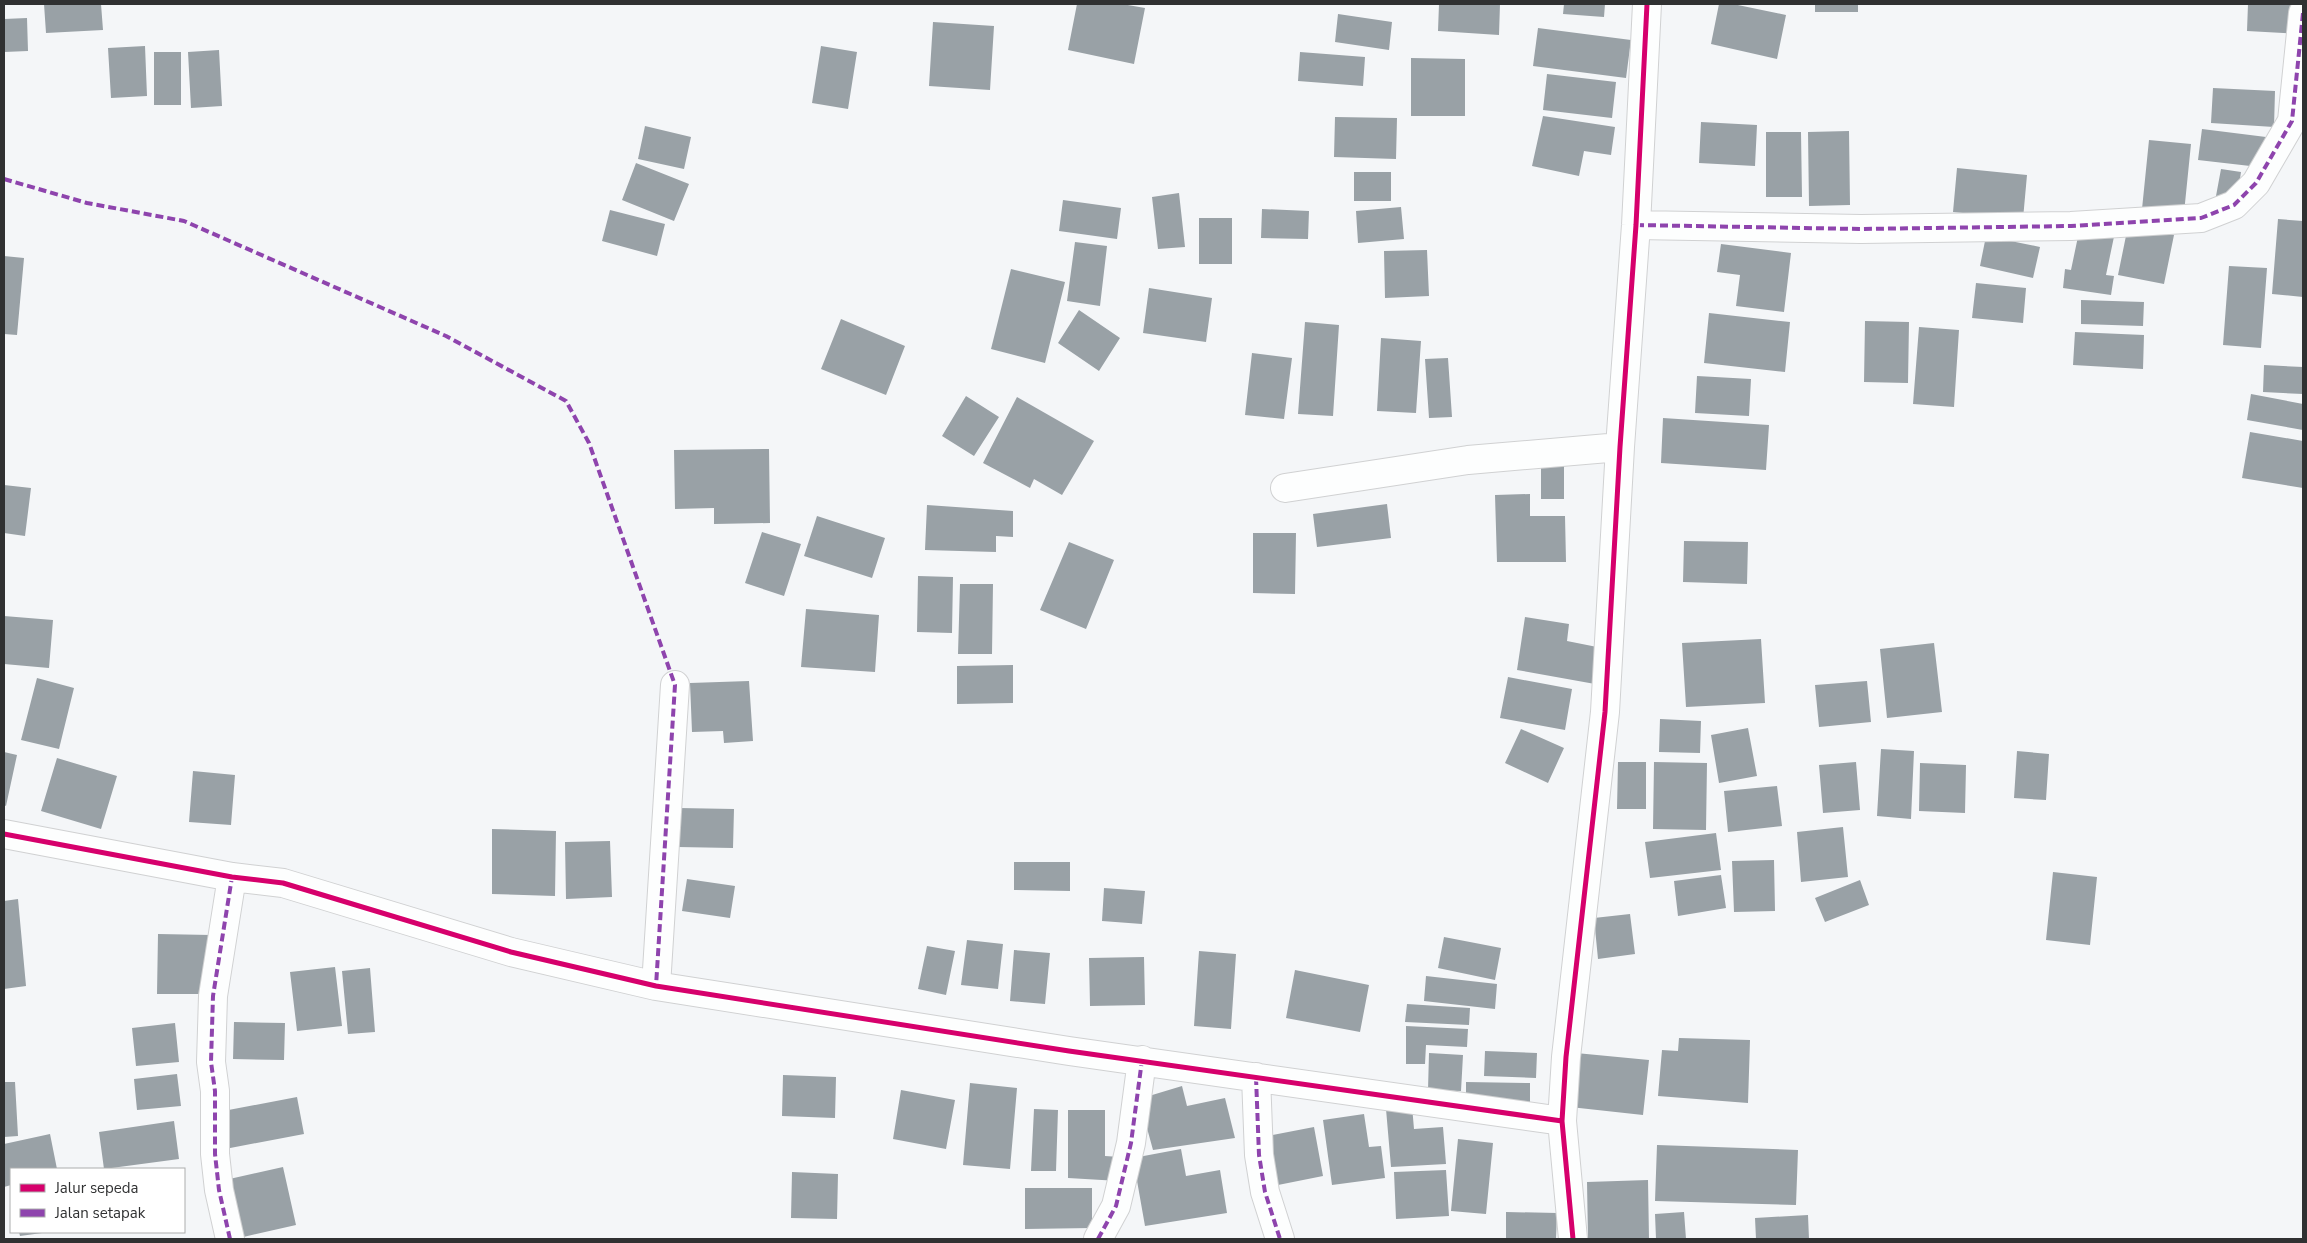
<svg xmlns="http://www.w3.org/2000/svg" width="2307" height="1243" viewBox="0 0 2307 1243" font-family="'Nunito Sans',sans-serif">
  <rect width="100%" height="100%" fill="#f4f6f8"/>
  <!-- building -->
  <path fill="#99a1a6" d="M44 4H101L103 30 46 33Z
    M1077 4H1122L1145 8 1134 64 1068 50Z
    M1439 4H1500L1499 35 1438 31Z
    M1564 4H1605L1604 17 1563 14Z
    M1719 4H1733L1786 15 1777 59 1711 44Z
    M1815 4H1858V12H1815Z
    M2248 4H2302L2301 34 2247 31Z
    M1338 14 1392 22 1389 50 1335 42Z
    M27 18 28 51 4 52V19Z
    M933 22 994 26 990 90 929 86Z
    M1538 28 1631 40 1626 78 1533 66Z
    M145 46 147 96 111 98 108 48Z
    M821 46 857 52 848 109 812 103Z
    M219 50 222 106 191 108 188 52Z
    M154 52H181V105H154Z
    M1300 52 1365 57 1363 86 1298 81Z
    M1411 58 1465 59V116H1411Z
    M1547 74 1616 82 1612 118 1543 110Z
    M2213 88 2275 91 2274 127 2211 123Z
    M1543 116 1615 127 1611 155 1584 151 1579 176 1532 166Z
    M1335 117 1397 118 1396 159 1334 157Z
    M1701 122 1757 125 1755 166 1699 163Z
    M645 126 691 137 684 169 638 159Z
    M2202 129 2274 138 2259 167 2198 160Z
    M1849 131 1850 205 1809 206 1808 132Z
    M1766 132H1801L1802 197H1766Z
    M2149 140 2191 144 2184 213 2142 209Z
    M636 163 689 184 674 221 622 200Z
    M1957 168 2027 175 2023 219 1953 212Z
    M2221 169 2241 172 2237 199 2216 196Z
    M1354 172H1391V201H1354Z
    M1179 193 1185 247 1158 249 1152 197Z
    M1063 200 1121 208 1117 239 1059 231Z
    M1401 207 1404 239 1358 243 1356 211Z
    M1262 209 1309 211 1308 239 1261 238Z
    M610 210 665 224 657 256 602 241Z
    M1199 218H1232V264H1199Z
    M2278 219 2303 221V297L2272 294Z
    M2128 226 2174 235 2164 284 2118 275Z
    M2080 227 2115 232 2106 275 2114 276 2111 295 2063 288 2065 269 2071 270Z
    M1986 236 2040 247 2033 278 1980 266Z
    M1075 242 1107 246 1100 306 1067 301Z
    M1721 244 1791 253 1784 312 1736 306 1740 275 1717 272Z
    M1427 250 1429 296 1385 298 1384 251Z
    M4 256 24 258 17 335 4 334Z
    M2229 266 2267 268 2261 348 2223 345Z
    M1011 269 1065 282 1045 363 991 349Z
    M1976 283 2026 288 2023 323 1972 318Z
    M1149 288 1212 298 1206 342 1143 333Z
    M2081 300 2144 302 2143 326 2081 324Z
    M1079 310 1120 338 1099 371 1058 343Z
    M1709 313 1790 322 1785 372 1704 363Z
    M841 319 905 346 886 395 821 369Z
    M1865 321 1909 322 1908 383 1864 382Z
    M1305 322 1339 325 1333 416 1298 414Z
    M1919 327 1959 330 1954 407 1913 404Z
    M2075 332 2144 335 2143 369 2073 365Z
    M1381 338 1421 341 1416 413 1377 411Z
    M1252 353 1292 358 1284 419 1245 415Z
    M1448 358 1452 417 1429 418 1425 359Z
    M2264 365 2303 367V394L2263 392Z
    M1697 376 1751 379 1749 416 1695 413Z
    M2251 394 2303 404V430L2247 420Z
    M966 396 999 417 974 456 942 436Z
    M1017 397 1094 441 1062 495 1034 479 1030 488 983 463Z
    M1663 418 1769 425 1766 470 1661 463Z
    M2250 432 2303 441V488L2242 478Z
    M769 449 770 523 714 524V508L675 509 674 450Z
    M1564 462V499H1541V463Z
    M4 485 31 488 25 536 4 533Z
    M1530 494V516H1565L1566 562H1497L1495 495Z
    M1387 504 1391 538 1317 547 1313 514Z
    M927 505 1013 511V537L996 536V552L925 550Z
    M817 516 885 538 872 578 804 556Z
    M762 532 801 544 784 596 745 583Z
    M1253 533H1296L1295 594 1253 593Z
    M1684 541 1748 542 1747 584 1683 582Z
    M1069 542 1114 560 1086 629 1040 610Z
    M918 576 953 577 952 633 917 632Z
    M960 584H993L992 654H958Z
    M806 609 879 615 875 672 801 667Z
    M4 616 53 620 49 668 4 664Z
    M1525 617 1569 624 1567 641 1602 648 1595 684 1517 670Z
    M1761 639 1765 703 1686 707 1682 643Z
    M1934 643 1942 712 1887 718 1880 649Z
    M1013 665V703L957 704V666Z
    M1508 677 1572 689 1565 730 1500 718Z
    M37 678 74 688 59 749 21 740Z
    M749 681 753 741 724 743 723 731 692 732 690 683Z
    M1867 681 1871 722 1819 727 1815 685Z
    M1660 719 1701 721 1700 753 1659 752Z
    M1748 728 1757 776 1719 783 1711 735Z
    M1521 729 1564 748 1548 783 1505 763Z
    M1881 749 1914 751 1911 819 1877 816Z
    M2017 751 2049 754 2046 800 2014 798Z
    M4 752 17 755 6 806 4 805Z
    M57 758 117 776 101 829 41 811Z
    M1618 762H1646V809H1617Z
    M1654 762 1707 763 1706 830 1653 829Z
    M1856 762 1860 810 1823 813 1819 765Z
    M1920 763 1966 765 1965 813 1919 811Z
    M193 771 235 775 231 825 189 822Z
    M1777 786 1782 826 1728 832 1724 791Z
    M679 808 734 809 733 848 678 847Z
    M1843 827 1848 877 1801 882 1797 832Z
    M492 829 556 831 555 896 492 894Z
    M1716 833 1721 870 1650 878 1645 842Z
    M610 841 612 897 566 899 565 842Z
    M1774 860 1775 911 1734 912 1732 861Z
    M1014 862H1070V891L1014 890Z
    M2053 872 2097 877 2090 945 2046 940Z
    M1721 875 1726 908 1678 916 1674 881Z
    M687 879 735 886 730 918 682 911Z
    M1860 880 1869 905 1825 922 1815 898Z
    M1104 888 1145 891 1142 924 1102 921Z
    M18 899 26 986 4 989V901Z
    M1630 914 1635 954 1598 959 1594 918Z
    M158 934 211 935V994H157Z
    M1444 937 1501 948 1495 980 1438 968Z
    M967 940 1003 944 998 989 961 985Z
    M927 946 955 951 946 995 918 989Z
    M1014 950 1050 953 1045 1004 1010 1001Z
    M1199 951 1236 954 1231 1029 1194 1026Z
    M1144 957 1145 1005 1090 1006 1089 958Z
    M335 967 342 1026 297 1031 290 972Z
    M370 968 375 1032 348 1034 342 971Z
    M1295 970 1369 985 1360 1032 1286 1018Z
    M1426 976 1497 984 1495 1009 1424 1001Z
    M1407 1004 1470 1008 1469 1025 1405 1022Z
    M234 1022 285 1023 284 1060 233 1059Z
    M175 1023 179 1062 136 1066 132 1028Z
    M1406 1026 1468 1029 1467 1047 1426 1045 1425 1064H1406Z
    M1679 1038 1750 1040 1748 1103 1658 1096 1662 1050 1678 1051Z
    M1485 1051 1537 1053 1536 1078 1484 1076Z
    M1429 1053 1463 1055 1461 1091 1428 1090Z
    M1576 1053 1649 1060 1643 1115 1570 1107Z
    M177 1074 181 1106 137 1110 134 1079Z
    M783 1075 836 1077 835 1118 782 1116Z
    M4 1082H15L18 1136 4 1137Z
    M1466 1082 1530 1083V1102L1466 1101Z
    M970 1083 1017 1088 1010 1169 963 1165Z
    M1182 1086 1187 1106 1225 1098 1235 1138 1153 1150 1139 1099Z
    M901 1090 955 1100 946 1149 893 1139Z
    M297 1097 304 1134 225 1149 218 1112Z
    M1412 1106 1414 1129 1443 1127 1446 1164 1391 1167 1386 1109Z
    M1034 1109 1058 1110 1056 1171H1031Z
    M1068 1110H1105V1156L1120 1157 1119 1181 1068 1178Z
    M1364 1114 1369 1147 1381 1146 1385 1178 1332 1185 1323 1120Z
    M174 1121 179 1159 104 1169 99 1132Z
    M1314 1127 1323 1176 1278 1185 1268 1136Z
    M50 1134 57 1169H11V1185L4 1187V1144Z
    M1458 1139 1493 1143 1486 1214 1451 1211Z
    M1657 1145 1798 1150 1796 1205 1655 1201Z
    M1181 1149 1186 1176 1220 1170 1227 1213 1145 1226 1133 1158Z
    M283 1167 296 1225 239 1238 225 1180Z
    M1446 1170 1449 1216 1396 1219 1394 1172Z
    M792 1172 838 1174 837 1219 791 1218Z
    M1648 1180 1649 1239H1588L1587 1182Z
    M1025 1188H1092V1228L1025 1229Z
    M1506 1212 1557 1213 1556 1239H1506Z
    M1684 1212 1686 1239H1656L1655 1214Z
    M1808 1215 1809 1239H1756L1755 1218Z
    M19 1232H42V1233L20 1236Z"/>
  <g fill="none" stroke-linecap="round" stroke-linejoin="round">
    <defs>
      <path id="minor" d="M1636 225 1861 229 2071 226 2201 218 2234 205 2256 183 2292 121 2303 13
        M1285 488 1468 460 1620 447
        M4 834 232 877 283 883 511 952 656 986 1069 1051 1562 1121
        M656 986 675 685
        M1256 1077 1259 1155 1265 1192 1280 1239
        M230 1239 219 1190 215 1154V1091L211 1062 213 996 232 877
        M1098 1239 1116 1206 1131 1143 1142 1060
        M1573 1239 1562 1121 1566 1057 1605 712 1620 447 1636 225 1647 4"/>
    </defs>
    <!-- minor casing -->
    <use href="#minor" stroke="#d0d1d2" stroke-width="30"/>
    <!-- minor -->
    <use href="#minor" stroke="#fdfefe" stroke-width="28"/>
    <!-- quiet -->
    <path stroke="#8e44ad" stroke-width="4" stroke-dasharray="8 4" stroke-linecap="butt" d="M4 179 87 203 184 221 446 336 566 401 589 443 675 685 656 986
      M1636 225 1861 229 2071 226 2201 218 2234 205 2256 183 2292 121 2303 13
      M1256 1077 1259 1155 1265 1192 1280 1239
      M230 1239 219 1190 215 1154V1091L211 1062 213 996 232 877
      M1098 1239 1116 1206 1131 1143 1142 1060"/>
    <defs>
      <path id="cycleway" d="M4 834 232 877 283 883 511 952 656 986 1069 1051 1562 1121
        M1573 1239 1562 1121 1566 1057 1605 712 1620 447 1636 225 1647 4"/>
    </defs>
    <!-- cycleway casing -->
    <use href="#cycleway" stroke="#fff" stroke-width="8"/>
    <!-- cycleway -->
    <use href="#cycleway" stroke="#d6006c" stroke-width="5"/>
  </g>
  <!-- border -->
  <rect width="2307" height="1243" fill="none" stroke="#303132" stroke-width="10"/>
  <!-- legend -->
  <rect x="10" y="1168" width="175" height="65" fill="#ffffff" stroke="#acadad"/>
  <rect x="20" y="1184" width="25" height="8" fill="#d6006c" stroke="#acadad"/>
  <text x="55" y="1193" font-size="15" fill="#303132">Jalur sepeda</text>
  <rect x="20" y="1209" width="25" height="8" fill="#8e44ad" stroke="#acadad"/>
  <text x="55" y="1218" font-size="15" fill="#303132">Jalan setapak</text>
</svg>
